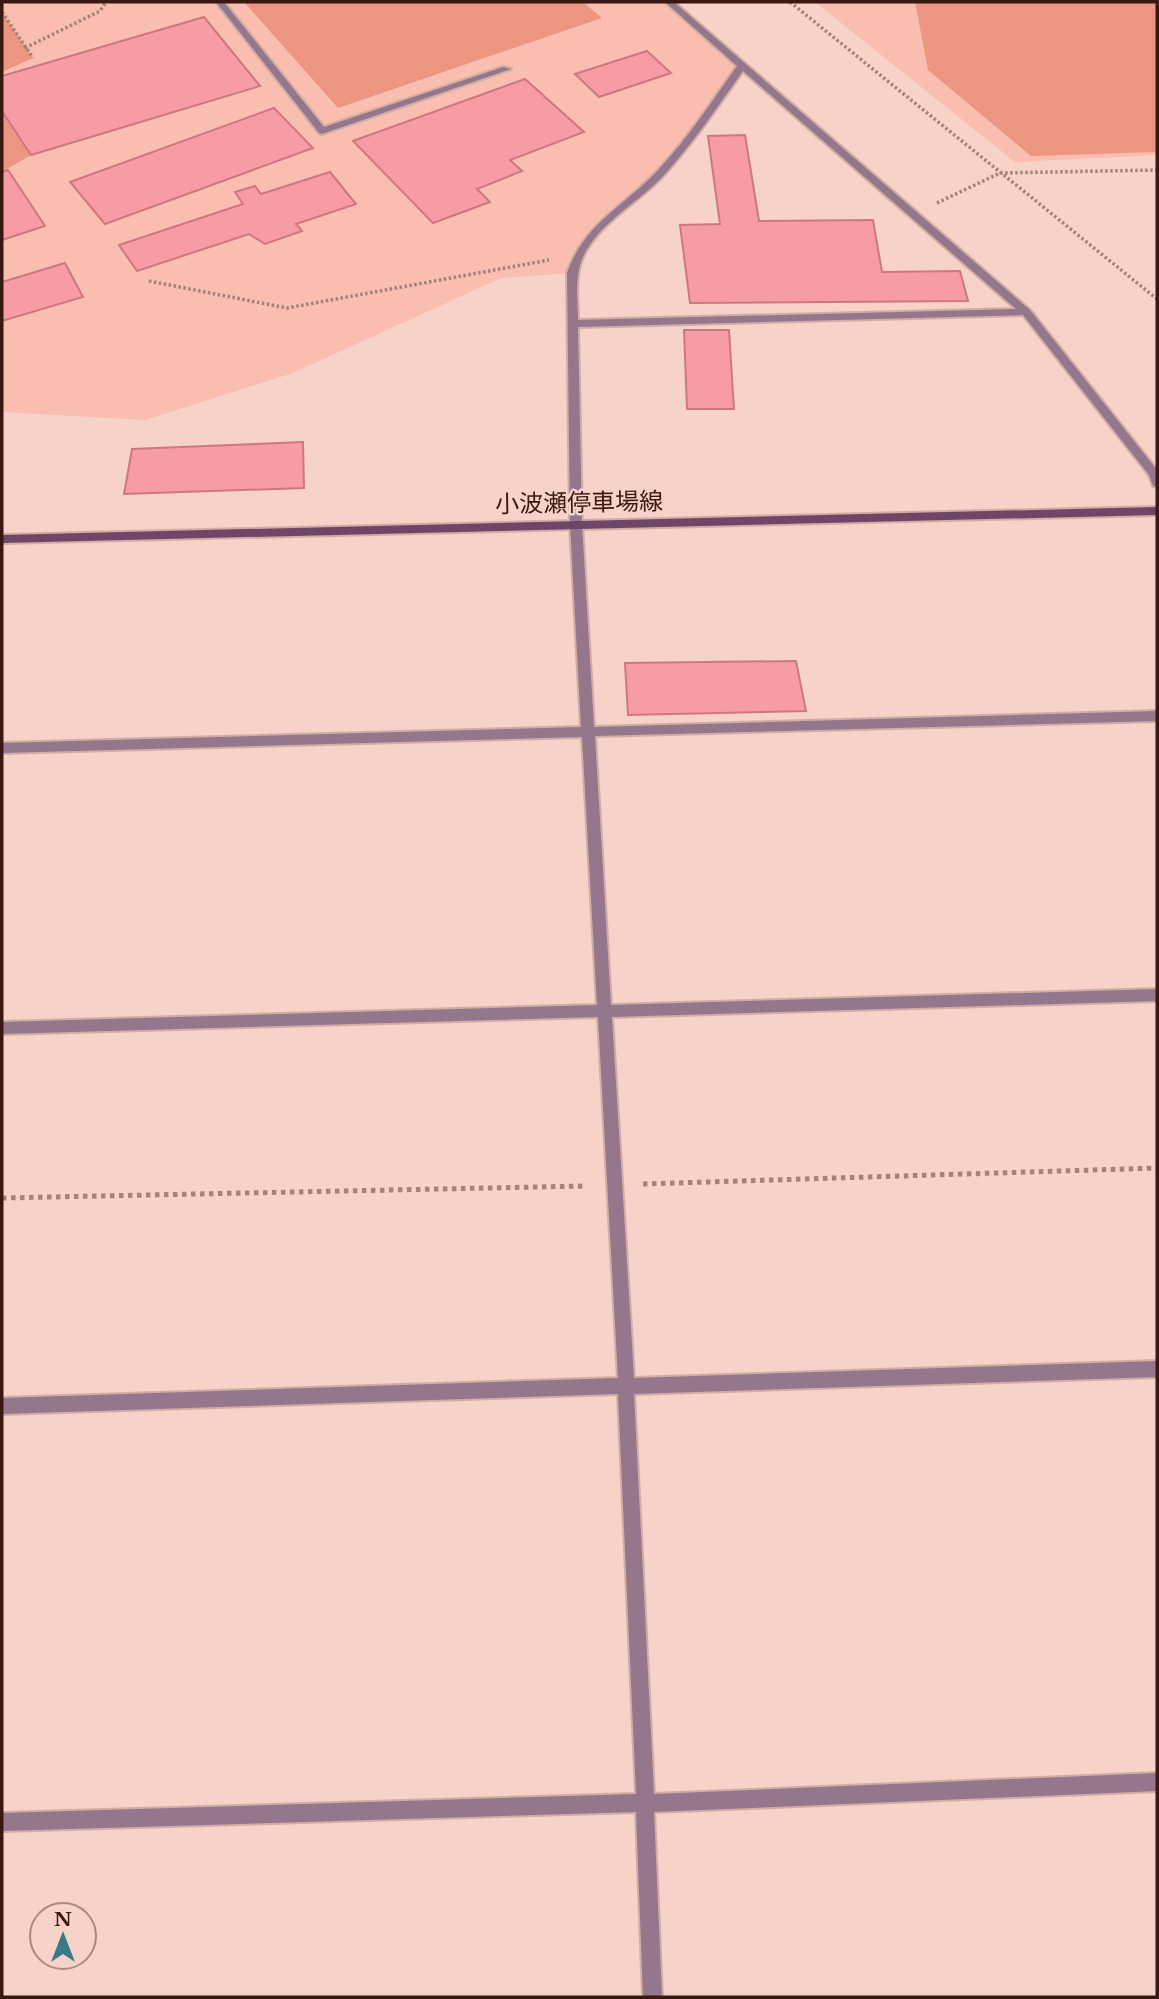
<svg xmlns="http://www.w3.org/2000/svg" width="1159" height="1999" viewBox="0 0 1159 1999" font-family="'Libre Baskerville','Noto Sans JP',serif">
  <rect width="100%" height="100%" fill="#f7d2c9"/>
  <!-- built -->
  <path fill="#f9beb0" d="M2 2H669L742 66 649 186 587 237 572 273 501 278 293 373 145 420 2 412Z
    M815 2H1157V155L1015 162Z"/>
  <!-- green -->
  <path fill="#ec9581" d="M244 2H583L602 18 338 108Z
    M915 2H1157V152L1031 156 928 70Z
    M2 12 33 58 2 72Z
    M2 111 31 155 2 172Z"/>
  <!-- building -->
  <path fill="#f79ca4" stroke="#cf7780" stroke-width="2" d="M204 17 260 86 31 155 2 111V76Z
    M647 51 671 73 599 97 575 74Z
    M525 79 584 132 510 160 522 171 477 189 490 202 433 223 353 141Z
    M274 108 313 148 105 224 70 182Z
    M745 135 759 221 873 220 882 272 960 271 968 301 690 303 680 225 720 224 708 136Z
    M8 170 45 226 2 240V172Z
    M330 172 356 204 296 224 302 231 265 244 249 234 137 271 119 245 243 204 235 192 255 186 261 194Z
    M65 263 83 297 2 321V282Z
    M684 330H729L734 409H687Z
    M303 442 304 488 124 494 132 449Z
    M796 661 806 711 628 715 625 663Z"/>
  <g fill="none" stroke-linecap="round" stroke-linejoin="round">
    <defs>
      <path id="service" d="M216 2H224L324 127 503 67 511 69 322 134 319 133Z"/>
      <path id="minor" d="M665 2H674L1030 310 1157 470V487L1153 486 1149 475 1023 315 578 327 582 524 594 727 1157 711V721L595 736 611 1005 1157 989V1001L612 1017 634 1378 1157 1361V1377L634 1394 654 1794 1157 1773V1791L654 1812 662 1997H643L636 1812 2 1831V1813L636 1794 618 1394 2 1414V1398L618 1378 598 1017 2 1034V1022L597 1005 582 737 2 753V743L581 727 570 524 567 273C585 222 624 207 659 169 688 138 712 101 737 66ZM743 71 1016 309 578 320C578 299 574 277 583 257 599 222 640 202 665 174 694 142 718 106 743 71Z"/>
      <path id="secondary" d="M1157 507V515L2 543V535Z"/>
    </defs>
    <!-- service casing -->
    <use href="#service" stroke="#d1ada4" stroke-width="4"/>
    <!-- minor casing -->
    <use href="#minor" stroke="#d1ada4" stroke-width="4"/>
    <!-- secondary casing -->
    <use href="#secondary" stroke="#d1ada4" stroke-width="4"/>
    <!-- path-far1 -->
    <path stroke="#a58179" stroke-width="3.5" stroke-dasharray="2.5 2.5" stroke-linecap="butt" d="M790 2 1157 299
      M2 12 33 58
      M25 48 100 11 106 2
      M937 203 1000 173 1157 170
      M149 281 287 308 549 260"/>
    <!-- path -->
    <path stroke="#a58179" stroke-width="5" stroke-dasharray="4.5 4.5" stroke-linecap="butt" d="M643 1184 1157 1168
      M2 1198 585 1186"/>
    <!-- service -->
    <use href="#service" fill="#94768d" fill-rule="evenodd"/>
    <!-- minor -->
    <use href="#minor" fill="#94768d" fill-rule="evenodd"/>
    <!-- secondary -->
    <use href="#secondary" fill="#704668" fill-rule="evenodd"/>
  </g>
  <g text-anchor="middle" stroke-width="5" stroke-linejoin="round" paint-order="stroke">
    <!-- street labels -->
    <g font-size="24" fill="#391811" stroke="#f7d2c9">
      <text transform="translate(579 503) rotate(-1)" y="8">小波瀬停車場線</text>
    </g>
  </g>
  <!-- border -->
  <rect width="1159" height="1999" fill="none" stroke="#391811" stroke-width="7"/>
  <!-- north arrow -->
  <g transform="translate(63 1936)"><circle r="33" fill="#f7d2c9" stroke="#ab887f" stroke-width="2"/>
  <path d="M0-5L12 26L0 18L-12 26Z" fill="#377b8a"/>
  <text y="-10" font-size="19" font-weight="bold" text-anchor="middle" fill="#391811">N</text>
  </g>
</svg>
